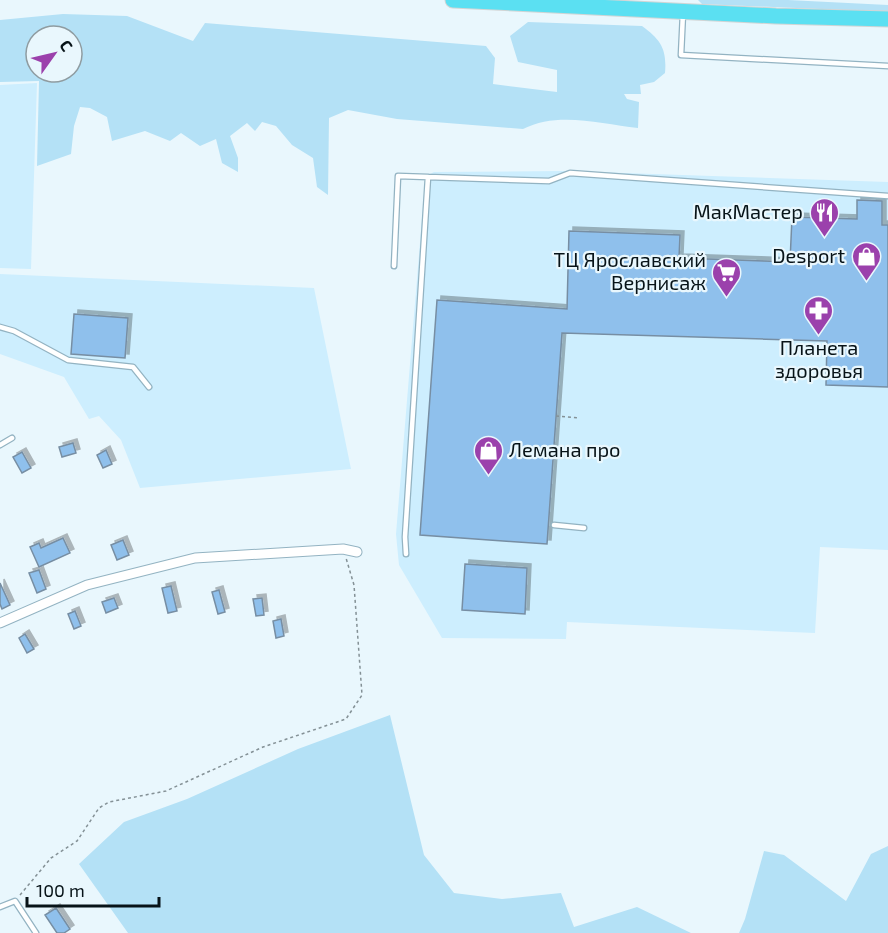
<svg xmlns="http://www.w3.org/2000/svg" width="888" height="933" viewBox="0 0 888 933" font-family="'Exo 2',sans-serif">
  <defs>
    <filter id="shadow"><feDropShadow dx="4" dy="-4" stdDeviation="0" flood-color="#0004"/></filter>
  </defs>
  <rect width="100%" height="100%" fill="#e9f7fd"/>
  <!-- built -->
  <path fill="#cdeefe" d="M37 83 31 269 0 268V85Z
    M564 171 888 182V550L820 547 815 633 567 622 566 639 442 638 399 565 396 534 425 182 428 175 434 172Z
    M0 274 314 288 351 469 140 488 121 440 99 416 89 419 64 377 0 354Z"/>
  <!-- green -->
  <path fill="#b4e1f6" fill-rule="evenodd" d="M698 0H788L888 5V12L702 4Z
    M63 14 127 16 193 41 205 23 486 46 495 58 493 84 557 92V70L518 62 510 36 528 22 642 26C661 40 667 49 665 73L654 82 640 85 641 94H624L627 99 639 102 638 128C601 124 558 111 523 129L397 119 348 110 329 118 328 195 317 187 313 158 292 145 276 126 262 122 255 131 247 123 230 136 238 158V172L222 163 216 139 200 146 181 133 170 141 145 131 112 141 107 117 90 108 80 107 74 126 71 154 37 166 39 81 0 82V20ZM36 36H72V72H36Z
    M390 715 424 855 454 893 502 899 561 893 574 927 637 907 691 933H128L79 864 124 822 187 799 298 749Z
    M888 846V933H739L745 919 764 851 784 855 846 901 871 854Z"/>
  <!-- building -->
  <path fill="#8fc0ec" stroke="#778ea3" stroke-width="1.5" filter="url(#shadow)" d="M857 200 882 201V225H888V387L826 385 827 341 562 333 547 544 420 535 437 300 567 309 569 231 680 235 679 258 790 262 792 217 857 219Z
    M74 314 128 318 125 358 71 354Z
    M73 443 76 453 62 457 59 447Z
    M106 450 112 464 103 468 97 455Z
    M22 452 31 468 22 473 13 457Z
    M63 538 70 553 39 567 30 547 39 543 41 548Z
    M123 540 129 555 117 560 111 545Z
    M465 564 527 568 525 614 462 610Z
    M39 570 46 589 37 593 29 573Z
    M0 583 10 605 2 609 0 604Z
    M171 586 177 611 168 613 162 588Z
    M219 590 225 612 218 614 212 592Z
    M114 598 118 608 106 613 102 602Z
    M262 598 264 615 256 616 253 599Z
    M75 611 81 626 74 629 68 614Z
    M281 619 284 636 276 638 273 621Z
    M25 634 34 649 27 653 19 638Z
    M56 908 70 929 64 933H57L45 915Z"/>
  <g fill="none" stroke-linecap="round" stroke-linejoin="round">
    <defs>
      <path id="service" d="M683 13 681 55 888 66
        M394 266 398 176 549 181 570 173 888 196
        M0 327 14 331 68 360 133 367 149 387
        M0 445 12 438
        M554 525 584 528
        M406 554 405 537 428 177
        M0 907 15 901 36 933"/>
      <path id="minor" d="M0 623 87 585 195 558 343 549 357 552"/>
      <path id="trunk" d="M453 0 776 16 888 19"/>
    </defs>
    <!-- service casing -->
    <use href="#service" stroke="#93b3c2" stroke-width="7"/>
    <!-- minor casing -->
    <use href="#minor" stroke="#93b3c2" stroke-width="11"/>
    <!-- trunk casing -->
    <use href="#trunk" stroke="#d2d5d5" stroke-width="17"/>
    <!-- path -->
    <path stroke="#849196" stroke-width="1.5" stroke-dasharray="3 3" stroke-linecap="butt" d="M556 416 579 418
      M20 895 51 858 77 841 99 808 109 802 166 791 263 747 346 719 362 695 354 585 346 558"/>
    <!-- service -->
    <use href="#service" stroke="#fff" stroke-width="4.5"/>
    <!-- minor -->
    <use href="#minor" stroke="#fff" stroke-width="9"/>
    <!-- trunk -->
    <use href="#trunk" stroke="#5be0f2" stroke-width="15"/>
  </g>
  <!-- icons -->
  <defs>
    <symbol id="restaurant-pin" viewBox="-11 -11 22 30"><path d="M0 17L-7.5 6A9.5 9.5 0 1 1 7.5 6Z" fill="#9b41ac" stroke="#e9f7fd"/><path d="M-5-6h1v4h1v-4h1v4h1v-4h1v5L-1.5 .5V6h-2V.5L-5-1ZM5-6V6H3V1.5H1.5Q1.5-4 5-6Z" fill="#fff"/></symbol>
    <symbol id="shop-pin" viewBox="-11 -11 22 30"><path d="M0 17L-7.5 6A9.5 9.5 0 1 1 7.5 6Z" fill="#9b41ac" stroke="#e9f7fd"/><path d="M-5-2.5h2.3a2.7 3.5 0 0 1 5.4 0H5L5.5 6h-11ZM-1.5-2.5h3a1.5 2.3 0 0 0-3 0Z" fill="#fff"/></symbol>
    <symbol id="supermarket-pin" viewBox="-11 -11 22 30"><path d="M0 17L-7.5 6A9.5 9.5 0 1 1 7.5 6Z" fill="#9b41ac" stroke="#e9f7fd"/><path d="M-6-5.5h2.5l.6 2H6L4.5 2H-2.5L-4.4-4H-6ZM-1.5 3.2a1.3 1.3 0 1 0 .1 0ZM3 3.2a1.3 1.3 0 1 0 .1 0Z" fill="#fff"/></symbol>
    <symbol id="pharmacy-pin" viewBox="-11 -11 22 30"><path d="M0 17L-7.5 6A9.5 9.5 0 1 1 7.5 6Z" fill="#9b41ac" stroke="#e9f7fd"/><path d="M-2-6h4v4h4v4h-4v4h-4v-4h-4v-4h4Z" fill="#fff"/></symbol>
  </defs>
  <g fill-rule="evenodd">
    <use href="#restaurant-pin" x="808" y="196" width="33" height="45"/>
    <use href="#shop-pin" x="850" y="240" width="33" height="45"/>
    <use href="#supermarket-pin" x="710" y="256" width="33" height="45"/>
    <use href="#pharmacy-pin" x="802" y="294" width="33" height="45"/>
    <use href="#shop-pin" x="472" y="434" width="33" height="45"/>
  </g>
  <g text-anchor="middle" stroke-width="4.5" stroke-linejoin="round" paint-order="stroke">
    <!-- poi labels -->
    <g font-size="20" fill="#071318" stroke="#e9f7fd" text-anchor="end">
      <text x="803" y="219">МакМастер</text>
      <text x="845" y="263">Desport</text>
      <text x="706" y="267">ТЦ Ярославский<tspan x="706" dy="23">Вернисаж</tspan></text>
      <text x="819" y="355" text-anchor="middle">Планета<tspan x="819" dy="23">здоровья</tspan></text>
      <text x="509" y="457" text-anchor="start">Лемана про</text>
    </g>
  </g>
  <!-- north arrow -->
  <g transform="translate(54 54) rotate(56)"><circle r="28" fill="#e9f7fd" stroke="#8f9ca1" stroke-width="1.5"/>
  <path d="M0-4.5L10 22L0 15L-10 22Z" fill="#9b41ac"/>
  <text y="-9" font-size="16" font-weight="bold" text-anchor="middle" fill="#071318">С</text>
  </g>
  <!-- scale -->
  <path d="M27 897v9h132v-9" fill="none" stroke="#071318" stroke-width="3"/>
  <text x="36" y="897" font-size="18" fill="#071318" stroke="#e9f7fd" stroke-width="4.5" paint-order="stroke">100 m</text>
</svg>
